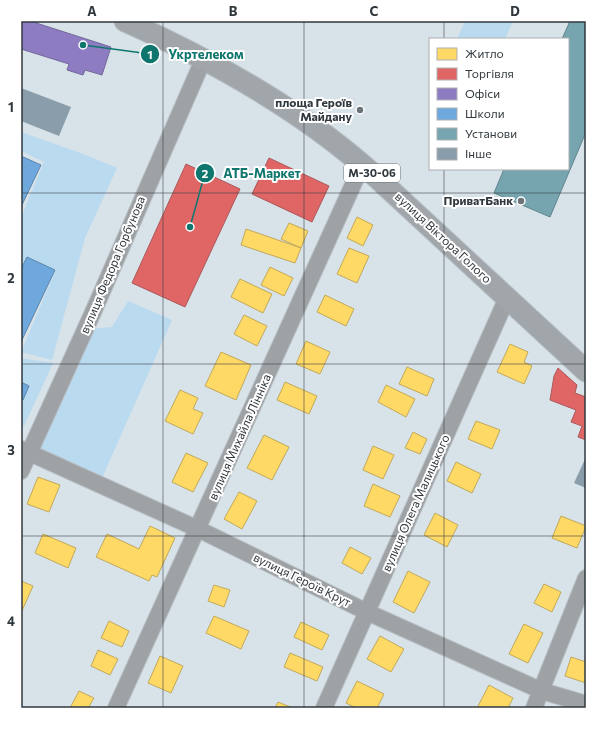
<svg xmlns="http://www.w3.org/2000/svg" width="607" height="729" viewBox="0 0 607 729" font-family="Commissioner,sans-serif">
  <rect width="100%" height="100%" fill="#d7e2e9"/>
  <!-- green -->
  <path fill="#badaf0" d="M465 21H507L512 23 505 39H457Z
    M21 132 83 154 117 168 85 238 52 360 21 352 56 269 21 265V217L44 162 21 151Z
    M128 301 172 320 102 478 36 448 90 329 112 327Z
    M21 358 53 363 24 426 21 425Z"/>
  <!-- homes -->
  <path fill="#ffd966" stroke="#c1a95a" d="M357 217 373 225 363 246 347 238Z
    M289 223 308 231 301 248 281 239Z
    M246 229 301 248 295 263 241 245Z
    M349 248 369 256 357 283 337 274Z
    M270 267 293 278 284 296 261 285Z
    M240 279 272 294 263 313 231 297Z
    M325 295 354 309 346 326 317 312Z
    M244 315 267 326 257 346 234 334Z
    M306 341 330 352 320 374 296 364Z
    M510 344 528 352 524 362 532 366 524 384 497 372Z
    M221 352 251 365 236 400 205 386Z
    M407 367 434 379 427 396 399 384Z
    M285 382 317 396 309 414 277 400Z
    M386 385 415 399 406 417 378 402Z
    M180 390 198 398 193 409 203 413 193 434 165 421Z
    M476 421 500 430 492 449 468 439Z
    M413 432 427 439 420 454 405 448Z
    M264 435 289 447 272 480 247 468Z
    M373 446 394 455 383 479 363 470Z
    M186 453 208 463 193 492 172 482Z
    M456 462 481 474 472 493 447 481Z
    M38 477 60 485 49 512 27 504Z
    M373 484 400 496 390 517 364 506Z
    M239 492 257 501 242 529 224 519Z
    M435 513 458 525 447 547 424 535Z
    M561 516 586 526 577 548 552 538Z
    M150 526 175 538 157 577 152 575 149 581 96 557 107 534 139 549Z
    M43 534 76 548 68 568 35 553Z
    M350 547 371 558 362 574 342 563Z
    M408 571 430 582 414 613 393 602Z
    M21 581 33 586 21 613Z
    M544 584 561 592 552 612 534 603Z
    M214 585 230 590 224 607 208 601Z
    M214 616 249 631 241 649 206 633Z
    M109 621 129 631 122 647 101 638Z
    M301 622 329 635 322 650 294 637Z
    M524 624 543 633 528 663 509 654Z
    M380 636 404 649 391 672 367 659Z
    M98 650 118 659 110 675 91 666Z
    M290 653 323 667 317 681 284 667Z
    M160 656 183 666 171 693 148 683Z
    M571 657 586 662V683L565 676Z
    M357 681 384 694 377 708H356L346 703Z
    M489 685 513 698 508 708H477Z
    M79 691 94 698 88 708H70Z
    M278 702 293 708H275Z"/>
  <!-- shops -->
  <path fill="#e06666" stroke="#ab585a" d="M269 158 329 186 312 222 252 194Z
    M186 164 240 189 185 307 132 283Z
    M558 368 577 385 575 393 586 397V440L578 437 582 426 571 422 576 410 550 400 554 376Z"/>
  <!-- offices -->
  <path fill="#8e7cc3" stroke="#72689b" d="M21 21H30L111 47 102 75 85 70 83 75 67 70 69 64 21 49Z"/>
  <!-- schools -->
  <path fill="#6fa8dc" stroke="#5c86ac" d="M21 156 41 165 21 207Z
    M27 257 55 270 21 342V269Z
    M21 382 29 386 23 400 21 399Z"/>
  <!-- public -->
  <path fill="#76a5af" stroke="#61848d" d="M570 21H586V132L550 217 494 193 504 169H568V39H562Z"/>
  <!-- building -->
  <path fill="#899eaa" d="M21 88 71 107 59 136 21 121Z
    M586 457V488L574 483Z"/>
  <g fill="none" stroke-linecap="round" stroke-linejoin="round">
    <defs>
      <path id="minor" d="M21 449 198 529 367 612 542 691 586 704
        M21 471 94 310 204 58
        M116 708 357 176 364 167
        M324 708 507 298
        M534 708 586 578"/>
      <path id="major" d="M125 21C214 61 302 110 374 175L586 371"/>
    </defs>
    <!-- minor casing -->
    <use href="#minor" stroke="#b7bfc5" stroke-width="18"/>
    <!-- major casing -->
    <use href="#major" stroke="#b7bfc5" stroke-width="23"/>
    <!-- minor -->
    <use href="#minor" stroke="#9fa2a5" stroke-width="16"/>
    <!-- major -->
    <use href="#major" stroke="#a0a6a9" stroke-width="21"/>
  </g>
  <!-- grid -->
  <path fill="none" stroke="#30383d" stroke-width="1" stroke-opacity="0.55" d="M163 21V708M304 21V708M444 21V39M444 169V708M21 193H586M21 364H586M21 536H586"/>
  <!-- markers -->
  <g fill="#6a7479" stroke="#fff" stroke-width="1.5">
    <circle cx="360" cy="110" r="4"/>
    <circle cx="521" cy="201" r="4"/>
  </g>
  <g text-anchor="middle" stroke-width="4" stroke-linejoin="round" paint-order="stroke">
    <!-- shield labels -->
    <rect fill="#fff" stroke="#6e7477" stroke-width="1" x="344" y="164" width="56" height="18" rx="3"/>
    <g font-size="11" font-weight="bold" fill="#30383d">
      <text x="372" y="177">М-30-06</text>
    </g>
    <!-- poi labels -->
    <g font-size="12" font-weight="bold" fill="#30383d" stroke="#fff" text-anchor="end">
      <text x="352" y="107">площа Героїв<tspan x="352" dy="14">Майдану</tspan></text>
      <text x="513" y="205">ПриватБанк</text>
    </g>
    <!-- street labels -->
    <g font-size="12" fill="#30383d" stroke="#fff">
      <text transform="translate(443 238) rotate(43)" y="4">вулиця Віктора Голого</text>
      <text transform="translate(113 265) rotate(-67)" y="4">вулиця Федора Горбунова</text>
      <text transform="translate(240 437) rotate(-66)" y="4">вулиця Михайла Лінніка</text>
      <text transform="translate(416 503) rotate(-66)" y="4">вулиця Олега Малицького</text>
      <text transform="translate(302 580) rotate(26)" y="4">вулиця Героїв Крут</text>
    </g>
  </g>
  <!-- callouts -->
  <path fill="none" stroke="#0f766e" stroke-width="1.5" d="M83 45L150 54M190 227L205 173"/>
  <g fill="#0f766e" stroke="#fff" stroke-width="1.5">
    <circle cx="83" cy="45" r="4"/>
    <circle cx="190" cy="227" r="4"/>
    <circle cx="150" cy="54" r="10"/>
    <circle cx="205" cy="173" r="10"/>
  </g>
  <g font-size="12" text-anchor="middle" font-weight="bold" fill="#fff">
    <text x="150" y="59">1</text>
    <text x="205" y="178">2</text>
  </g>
  <g font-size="13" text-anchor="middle" font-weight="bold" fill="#0f766e" stroke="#fff" stroke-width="4" stroke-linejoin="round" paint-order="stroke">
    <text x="206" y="59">Укртелеком</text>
    <text x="262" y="178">АТБ-Маркет</text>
  </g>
  <!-- border -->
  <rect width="607" height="729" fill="none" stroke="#ffffff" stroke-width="44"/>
  <!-- legend -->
  <rect x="429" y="38" width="140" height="132" fill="#ffffff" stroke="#acafb1"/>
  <rect x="437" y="48" width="20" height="12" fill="#ffd966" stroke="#acafb1"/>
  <text x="465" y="58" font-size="12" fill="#30383d">Житло</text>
  <rect x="437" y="68" width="20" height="12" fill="#e06666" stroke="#acafb1"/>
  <text x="465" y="78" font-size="12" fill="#30383d">Торгівля</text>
  <rect x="437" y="88" width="20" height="12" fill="#8e7cc3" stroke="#acafb1"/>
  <text x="465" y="98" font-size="12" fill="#30383d">Офіси</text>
  <rect x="437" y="108" width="20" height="12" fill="#6fa8dc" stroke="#acafb1"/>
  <text x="465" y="118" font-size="12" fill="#30383d">Школи</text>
  <rect x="437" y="128" width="20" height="12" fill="#76a5af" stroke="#acafb1"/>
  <text x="465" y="138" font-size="12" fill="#30383d">Установи</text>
  <rect x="437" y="148" width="20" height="12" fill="#899eaa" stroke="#acafb1"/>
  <text x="465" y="158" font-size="12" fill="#30383d">Інше</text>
  <rect x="22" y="22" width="563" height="685" fill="none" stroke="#30383d" stroke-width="1.5"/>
  <g font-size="13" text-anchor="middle" font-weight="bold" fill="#30383d">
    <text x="92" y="16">A</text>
    <text x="233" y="16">B</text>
    <text x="374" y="16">C</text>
    <text x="515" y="16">D</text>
    <text x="11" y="112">1</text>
    <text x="11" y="283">2</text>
    <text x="11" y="455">3</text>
    <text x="11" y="626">4</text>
  </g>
</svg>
